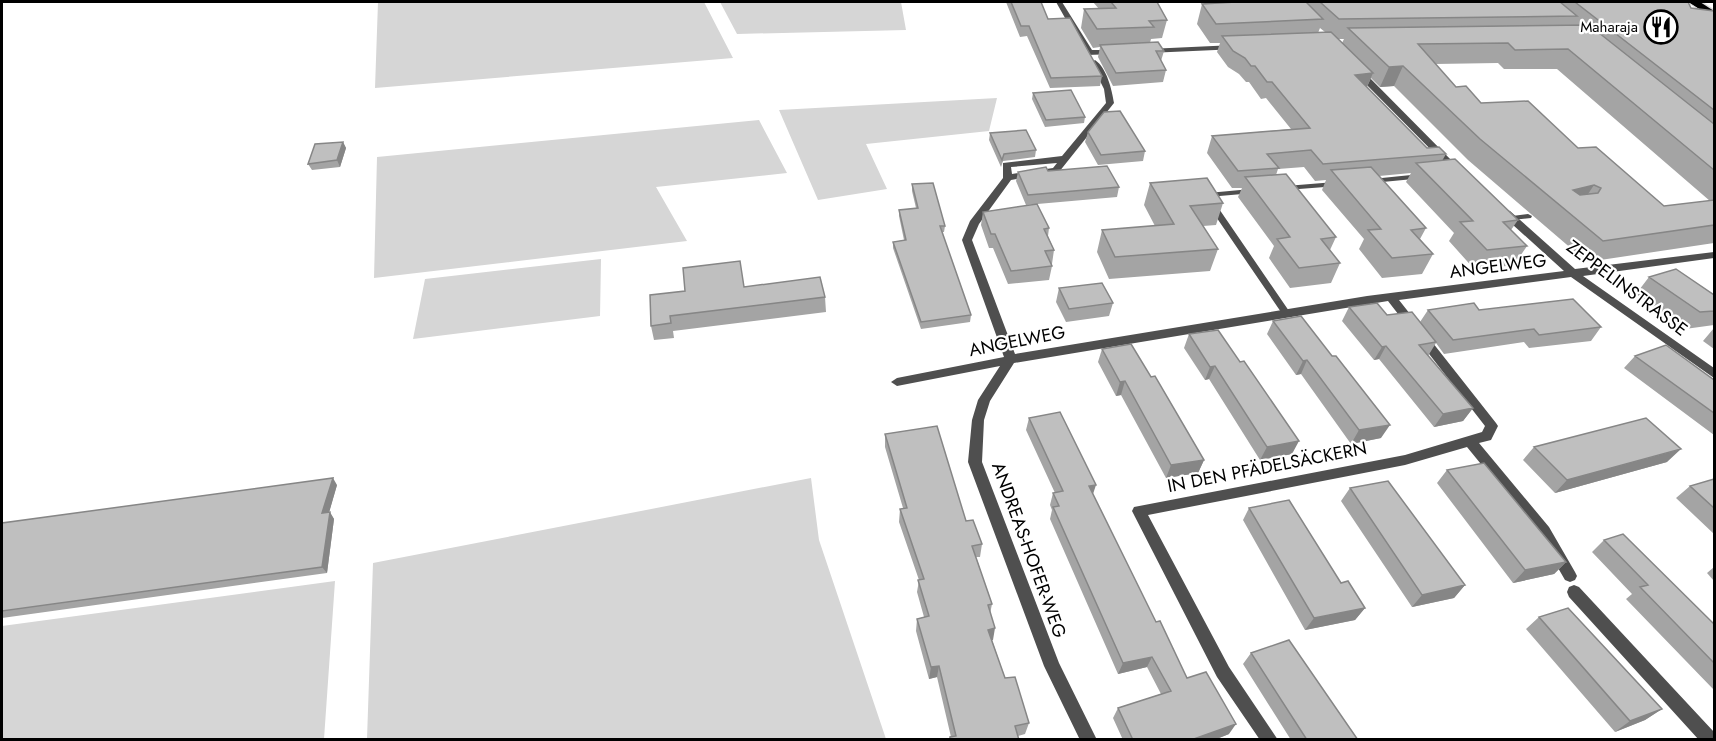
<svg xmlns="http://www.w3.org/2000/svg" width="1716" height="741" viewBox="0 0 1716 741" font-family="Jost,sans-serif">
  <rect width="100%" height="100%" fill="#fff"/>
  <!-- green -->
  <path fill="#d6d6d6" d="M378 2H704L733 58 375 88Z
    M720 2H901L906 30 737 34Z
    M997 98 989 131 866 144 887 189 818 200 779 110Z
    M759 120 787 173 656 187 687 241 374 278 377 157Z
    M601 259 600 316 413 339 425 279Z
    M811 478 819 540 886 739H367L373 563Z
    M335 581 324 739H2V626Z"/>
  <g fill="none" stroke-linecap="round" stroke-linejoin="round">
    <defs>
      <path id="primary" d="M1689 2H1700L1714 11V18Z"/>
    </defs>
    <!-- primary casing -->
    <use href="#primary" stroke="#dbdbdb" stroke-width="3"/>
    <!-- service -->
    <path fill="#4f4f4f" fill-rule="evenodd" d="M1421 174H1424V178L1372 183 1368 181 1372 179Z
      M1335 182 1339 184 1338 186 1286 190 1282 188 1286 186Z
      M1251 189 1255 191 1254 193 1208 197 1204 195 1208 193Z
      M1209 203H1215L1289 311 1290 313 1289 315H1283L1208 205Z
      M1528 214 1532 216 1531 218 1512 220 1508 218 1512 216Z"/>
    <!-- minor -->
    <path fill="#4f4f4f" fill-rule="evenodd" d="M1056 2H1062L1092 50H1118V54L1086 55Z
      M1235 45H1238V49L1148 53 1144 51 1148 49Z
      M1095 60C1107 68 1112 90 1114 103L1059 172 1011 180 979 224 972 240 1015 354 1367 296 1564 271 1502 215 1501 213 1506 210 1510 211 1575 269 1714 252V258L1583 276 1714 368V378L1571 277 1399 300 1496 423 1498 426 1491 440 1479 443 1549 527 1575 572 1577 576 1575 580 1570 582 1565 580 1539 535 1467 447 1405 465 1148 515 1229 667 1278 740H1260L1217 677 1132 511 1134 507 1405 455 1482 432 1485 426 1388 301 1014 363 990 401 984 420 982 462 1059 663 1097 740H1080L1044 666 968 462 972 420 978 400 1000 366 897 386 891 382 897 378 1004 357 962 240 970 221 1003 178V163L1062 156 1106 103 1104 89 1091 63ZM1057 163 1053 168 1012 174 1011 167Z
      M1356 70H1362L1459 168V172H1453L1356 74Z
      M1574 585 1579 587 1714 732V740H1699L1569 597 1567 592 1569 587Z"/>
    <!-- primary -->
    <use href="#primary" fill="#000" fill-rule="evenodd"/>
    <!-- tram -->
    <path stroke="#000" stroke-width="1.5" d="M1690 2 1714 17"/>
  </g>
  <!-- wall -->
  <path fill="#a4a4a4" fill-rule="evenodd" d="M1006 2H1041L1048 19 1102 76 1100 86 1050 88 1027 36 1020 37Z
    M1093 2H1157L1167 20 1162 38 1151 39 1150 43 1164 51 1161 61 1166 70 1163 82 1113 86 1098 57 1100 47 1093 48 1081 28 1084 9H1099Z
    M1217 2H1688L1691 8 1714 11V243L1587 262 1468 160 1394 86 1380 87 1371 78 1367 87 1427 148 1446 154 1442 161 1518 220 1511 230 1527 246 1514 265 1475 270 1449 241 1454 233 1406 182 1411 173 1379 176 1426 228 1420 239 1433 254 1422 274 1382 278 1359 249 1364 239 1322 190 1326 180 1315 181 1304 167 1278 169 1276 175 1336 237 1330 250 1340 263 1331 283 1290 288 1269 258 1274 246 1238 197 1242 188H1232L1207 153 1212 136 1291 129 1266 98 1261 99 1249 82H1246L1239 74 1228 67 1217 52 1220 43H1210L1197 24 1202 4 1218 3ZM1320 28 1325 32 1318 33ZM1338 39H1344L1342 43ZM1498 63 1504 69H1557L1710 201 1664 206 1578 148 1481 103 1456 87 1435 64Z
    M1033 93 1085 117 1084 123 1045 127 1032 99Z
    M1088 132 1145 151 1143 161 1098 165 1085 142Z
    M990 133 1036 150 1035 157 1003 161 1001 167 989 140Z
    M343 142 346 148 340 167 312 170 308 164Z
    M1048 171 1119 187 1117 197 1026 205 1016 181 1018 172Z
    M1150 183 1223 203 1216 225 1203 226 1218 249 1210 271 1109 279 1097 252 1102 230 1155 226 1144 205Z
    M912 184 945 226 944 232H942L971 315 970 322 921 329 893 248V242L904 240 899 216V210L916 208 912 191Z
    M983 212 1049 228 1048 236 1054 250 1052 264H1051L1052 266 1049 280 1008 284 993 248H989L981 225Z
    M1649 277 1714 295V325L1685 329 1636 294Z
    M744 287 825 297 826 312 673 331 674 338 654 340 651 326 650 295Z
    M1059 288 1113 303 1109 316 1066 322 1056 302Z
    M1349 307 1420 322 1428 310H1479L1601 327 1591 341 1529 348 1524 342 1444 354 1436 343 1428 356 1473 408 1463 421 1434 427 1379 359 1374 360 1342 321Z
    M1273 321 1381 438 1351 444 1301 374 1296 375 1267 334Z
    M1714 328V349L1703 341Z
    M1189 334 1292 454 1260 460 1209 379 1205 380 1184 348Z
    M1102 349 1151 377 1204 460 1198 473 1166 478 1121 395 1116 396 1098 362Z
    M1635 356 1714 380V435L1624 368Z
    M1029 418 1093 495 1156 622 1187 678 1229 734 1214 740H1123L1113 718 1118 708 1161 694 1147 667 1118 674 1050 519 1052 510 1050 505 1053 493H1055L1026 430Z
    M885 434 966 521 982 544 980 557H976L992 604 990 614 993 640H992L1005 678 1029 723 1025 734 1018 736 1019 740H949L950 737H951L937 677 929 679 916 631 917 619 924 617 917 592 919 580 899 522 900 509 903 508 885 447Z
    M1534 447 1667 462 1555 493 1523 460Z
    M1447 470 1566 562 1554 574 1513 583 1437 483Z
    M1714 479V534L1676 498 1690 486Z
    M337 485 329 512 334 519 327 573 2 618V523Z
    M1350 488 1465 585 1454 598 1412 607 1341 501Z
    M1249 508 1341 583 1365 608 1355 620 1305 630 1243 520Z
    M1604 540 1714 624V690L1626 599 1632 594 1592 552Z
    M1714 567V581L1707 573Z
    M1539 617 1662 709 1645 720 1615 732 1526 629Z
    M1251 653 1358 740H1291L1243 664Z"/>
  <!-- shaded-wall -->
  <path fill="#868686" d="M1403 66 1394 86 1380 87 1389 67Z
    M1373 73 1366 89 1355 75Z
    M343 142 346 148 340 167 337 160Z
    M1594 185 1580 206 1573 190Z
    M1386 346 1379 359 1374 360 1382 347Z
    M1307 360 1301 374 1296 375 1303 361Z
    M1215 366 1209 379 1205 380 1210 367Z
    M1125 381 1121 395 1116 396 1120 382Z
    M1473 408 1463 421 1434 427 1443 414Z
    M1390 425 1381 438 1351 444 1359 430Z
    M1299 441 1292 454 1260 460 1267 447Z
    M1681 449 1667 462 1555 493 1567 480Z
    M1204 460 1198 473 1166 478 1171 465Z
    M333 478 337 485 327 520 322 513Z
    M1096 485 1092 497 1089 486Z
    M330 512 334 519 327 573 322 567Z
    M1566 562 1554 574 1513 583 1525 570Z
    M1465 585 1454 598 1412 607 1422 595Z
    M1365 608 1355 620 1305 630 1314 618Z
    M995 628 993 640 986 641 988 630Z
    M1152 657 1147 667 1118 674 1123 663Z
    M939 666 937 677 929 679 931 667Z
    M1662 709 1645 720 1615 732 1630 721Z
    M1236 724 1229 734 1214 740H1191Z"/>
  <!-- building -->
  <path fill="#bfbfbf" stroke="#868686" stroke-width="1.5" fill-rule="evenodd" d="M1011 2H1041L1048 19 1070 18 1102 76 1051 78 1029 26H1021Z
    M1111 2H1157L1167 20 1149 21 1154 27 1097 29 1084 9 1116 8Z
    M1236 2H1306L1323 19 1216 24 1202 4Z
    M1320 2H1560L1577 16 1339 19Z
    M1575 2H1688L1691 8 1714 11V110Z
    M1589 25 1714 124V170L1568 49 1515 50 1508 43 1418 44 1456 87 1466 86 1481 103 1528 101 1578 148 1596 147 1664 206 1714 200V225L1603 241 1480 139 1403 66 1389 67 1348 28ZM1594 185 1601 188 1598 193 1580 195 1573 190Z
    M1331 32 1373 73 1355 75 1427 148 1439 147 1446 154 1323 164 1311 150 1267 154 1279 168 1238 171 1212 136 1310 128 1272 82H1267L1255 66H1251L1245 58 1233 51 1222 36Z
    M1158 42 1164 51H1156L1166 70 1116 73 1100 45Z
    M1071 90 1085 117 1046 120 1033 93Z
    M1120 111 1145 151 1101 155 1088 132 1104 112Z
    M1026 130 1036 150 1004 154 1002 160 990 133Z
    M343 142 337 160 308 164 315 144Z
    M1455 159 1518 220 1503 222 1527 246 1487 250 1460 222 1473 221 1416 163Z
    M1107 166 1119 187 1028 195 1018 172 1046 167 1048 171Z
    M1371 167 1426 228 1411 230 1433 254 1392 258 1368 230 1381 229 1331 170Z
    M1286 174 1336 237 1321 239 1340 263 1299 268 1277 239 1290 237 1245 177Z
    M1207 178 1223 203 1190 206 1218 249 1115 257 1102 230 1174 224 1150 183Z
    M933 183 945 226H940L971 315 921 322 893 242 906 240 899 210 918 208 912 184Z
    M1037 204 1049 228 1044 229 1054 250 1045 251 1052 266 1011 271 995 234H991L983 212Z
    M740 261 744 287 820 277 825 297 670 316 671 323 651 326 650 295 685 291 683 268Z
    M1676 269 1714 295V311L1700 312 1649 277Z
    M1102 283 1113 303 1069 309 1059 288Z
    M1573 299 1601 327 1539 335 1534 329 1453 340 1428 310 1474 303 1479 310Z
    M1377 303 1387 315 1412 312 1436 342 1419 345 1473 408 1443 414 1386 346 1382 347 1349 307Z
    M1301 316 1332 356H1336L1390 425 1359 430 1307 360 1303 361 1273 321Z
    M1218 330 1240 362 1244 361 1299 441 1267 447 1215 366 1210 367 1189 334Z
    M1131 344 1151 377 1155 376 1204 460 1171 465 1125 381 1120 382 1102 349Z
    M1666 345 1714 380V413L1635 356Z
    M1060 412 1096 485 1089 486 1156 622 1160 621 1187 678 1206 672 1236 724 1191 740H1133L1118 708 1171 691 1152 657 1123 663 1053 507 1059 506 1053 493 1063 491 1029 418Z
    M1646 418 1681 449 1567 480 1534 447Z
    M937 426 966 521 973 520 982 544 972 546 992 604 988 605 995 628 988 630 1005 678 1015 677 1029 723 1015 726 1019 740H950V737L956 736 939 666 931 667 917 619 929 616 918 580 924 579 900 509 907 508 885 434Z
    M1484 463 1566 562 1525 570 1447 470Z
    M333 478 322 513 330 512 322 567 2 611V523Z
    M1714 479V508L1690 486Z
    M1388 481 1465 585 1422 595 1350 488Z
    M1289 500 1341 583 1348 581 1365 608 1314 618 1249 508Z
    M1623 534 1714 624V663L1640 587 1648 585 1604 540Z
    M1568 608 1662 709 1630 721 1539 617Z
    M1289 640 1358 740H1307L1251 653Z"/>
  <!-- icons -->
  <defs>
    <symbol id="restaurant-ring" viewBox="-11 -11 22 22"><circle r="9.5" fill="#fff" stroke="#000" stroke-width="1.5"/><path d="M-5-6h1v4h1v-4h1v4h1v-4h1v5L-1.5 .5V6h-2V.5L-5-1ZM5-6V6H3V1.5H1.5Q1.5-4 5-6Z" fill="#000"/></symbol>
  </defs>
  <g fill-rule="evenodd">
    <use href="#restaurant-ring" x="1642" y="8" width="38" height="38"/>
  </g>
  <g text-anchor="middle" stroke-width="4.5" stroke-linejoin="round" paint-order="stroke">
    <!-- far-poi labels -->
    <g font-size="15" fill="#000" stroke="#fff" text-anchor="end">
      <text x="1638" y="32">Maharaja</text>
    </g>
    <!-- street labels -->
    <g font-size="18" fill="#000" stroke="#fff">
      <text transform="translate(1498 266) rotate(-7)" y="6">ANGELWEG</text>
      <text transform="translate(1627 288) rotate(37)" y="6">ZEPPELINSTRASSE</text>
      <text transform="translate(1017 341) rotate(-11)" y="6">ANGELWEG</text>
      <text transform="translate(1267 467) rotate(-11)" y="6">IN DEN PFÄDELSÄCKERN</text>
      <text transform="translate(1029 550) rotate(70)" y="6">ANDREAS-HOFER-WEG</text>
    </g>
  </g>
  <!-- border -->
  <rect width="1716" height="741" fill="none" stroke="#000000" stroke-width="6"/>
</svg>
